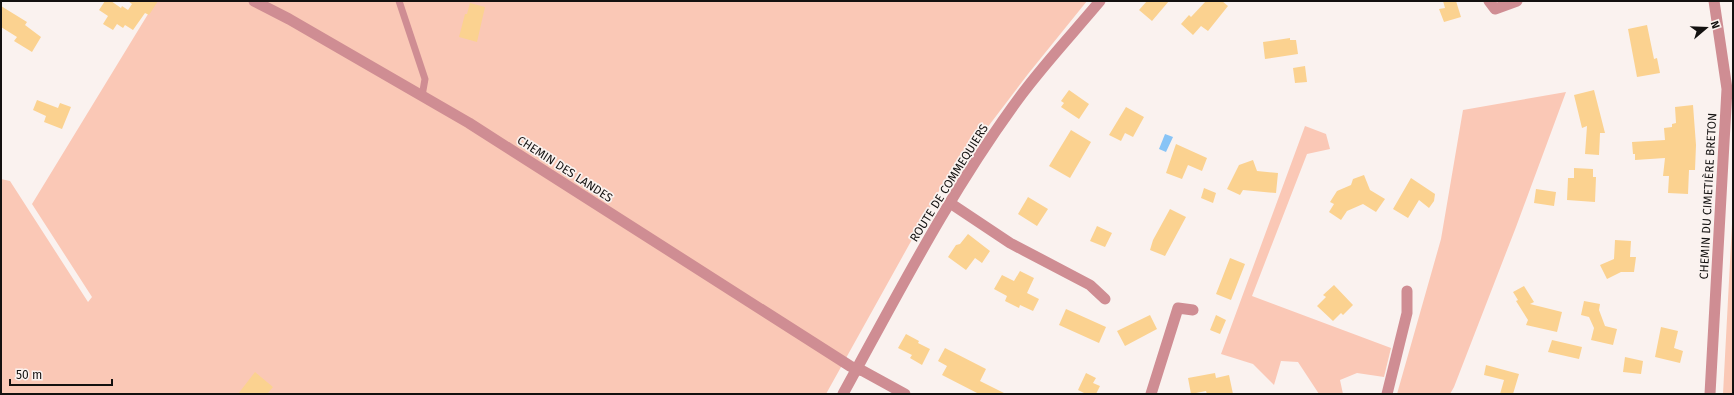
<svg xmlns="http://www.w3.org/2000/svg" width="1734" height="395" viewBox="0 0 1734 395" font-family="'Fira Sans',sans-serif">
  <rect width="100%" height="100%" fill="#faf2ef"/>
  <!-- green -->
  <path fill="#fac8b6" d="M156 1H1087L1028 74 939 191 826 394H1V179L10 181 88 302 92 297 32 204Z
    M1566 92 1516 227 1454 387 1450 394H1397L1441 239 1463 110Z
    M1305 126 1326 134 1330 149 1307 154 1252 296 1391 348 1384 377 1357 373 1340 380 1343 394H1319L1298 362 1281 361 1274 385 1253 364 1221 354Z
    M1733 205V394H1723Z"/>
  <!-- water -->
  <path fill="#88c4f6" d="M1165 134 1173 137 1166 152 1159 149Z"/>
  <!-- building -->
  <path fill="#fbd290" d="M105 1H111L121 8 122 6 128 10 132 4 128 1H158L149 15 145 13 133 30 125 25 123 28 117 24 113 30 103 24 108 16 99 10Z
    M1147 1H1169L1152 21 1139 10Z
    M1206 1H1222L1228 6 1208 31 1201 26 1193 35 1181 24 1189 15 1191 17Z
    M1443 1H1456L1461 17 1444 22 1439 9 1445 8Z
    M470 3 485 7 477 42 459 37 465 14H467Z
    M1 6 27 22 25 25 41 37 32 52 14 41 17 37 1 27Z
    M1647 25 1654 59 1657 58 1660 73 1637 77 1628 29Z
    M1290 38V40H1296L1298 54 1265 59 1263 42Z
    M1305 66 1307 82 1295 83 1293 68Z
    M1069 90 1089 104 1079 119 1061 107 1064 103 1061 101Z
    M1594 90 1605 133H1600L1599 155 1585 154 1587 126 1582 128 1574 95Z
    M37 100 58 108 60 103 71 107 62 129 44 122 46 116 33 110Z
    M1693 105 1696 145 1695 170H1689L1688 194 1668 193 1669 176H1663L1665 158 1635 160V154H1633L1632 142 1665 140 1664 128 1672 127V124L1676 123 1675 107Z
    M1126 107 1144 117 1133 137 1125 133 1121 141 1109 135Z
    M1071 130 1091 142 1070 178 1049 166Z
    M1176 144 1207 158 1202 171 1188 165 1182 179 1166 173Z
    M1253 160 1257 171 1278 173 1276 193 1243 190 1240 195 1227 189 1239 165Z
    M1574 168 1593 169V177H1596L1595 202 1567 200 1568 178H1574Z
    M1364 175 1370 190 1385 199 1376 212 1363 204 1347 211 1341 220 1329 212 1334 204 1330 202 1337 191 1351 185 1353 179Z
    M1411 178 1435 194 1434 201 1429 208 1419 200 1408 218 1393 209Z
    M1204 188 1216 193 1213 203 1201 198Z
    M1536 189 1556 192 1554 206 1534 203Z
    M1028 197 1048 209 1037 226 1018 214Z
    M1170 209 1186 217 1165 256 1150 250 1153 240Z
    M1097 226 1112 233 1105 247 1090 241Z
    M968 234 990 251 982 263 975 258 966 270 948 257 956 245 960 244Z
    M1615 240 1631 241 1630 257H1636L1634 272H1621L1607 279 1600 265 1614 259Z
    M1230 258 1245 264 1231 300 1216 294Z
    M1020 271 1034 278 1027 293 1039 299 1033 311 1020 305 1019 308 1005 301 1007 296 994 289 1002 275 1014 281Z
    M1334 285 1353 305 1343 315 1341 313 1333 321 1317 306 1326 297 1323 295Z
    M1524 286 1534 302 1530 304 1562 312 1557 332 1526 325 1528 320 1516 301 1518 300 1513 292Z
    M1584 301 1600 304 1599 310 1605 326 1617 329 1613 345 1591 340 1594 328 1589 317 1581 315Z
    M1066 309 1106 327 1099 343 1059 325Z
    M1150 315 1157 329 1125 346 1117 331Z
    M1216 315 1226 320 1220 334 1210 330Z
    M1661 327 1678 331 1674 348 1683 351 1680 363 1655 357Z
    M906 334 919 341 918 343 930 349 922 365 910 358 912 355 898 348Z
    M1552 340 1582 347 1579 359 1548 352Z
    M945 348 986 369 980 381 1006 394H979L942 375 947 366 938 361Z
    M1625 357 1643 361 1641 374 1623 372Z
    M1486 365 1519 374 1513 394H1500L1504 380 1484 375Z
    M255 372 273 387 267 394H238Z
    M1086 373 1096 378 1093 383 1100 386 1096 394H1086L1078 390Z
    M1215 373 1216 378 1229 375 1233 394H1207L1206 391 1191 394 1188 378Z"/>
  <g fill="none" stroke-linecap="round" stroke-linejoin="round">
    <!-- service -->
    <path stroke="#cf8d93" stroke-width="7" d="M399 1 425 79 422 96"/>
    <!-- minor -->
    <path stroke="#cf8d93" stroke-width="11" d="M254 1 289 19 469 123 850 366 856 369 863 371 905 394
      M1489 1 1495 9 1517 1
      M950 203 1010 243 1090 285 1105 299
      M1151 394 1178 308 1193 310
      M1387 394 1407 313V291
      M1710 394 1727 89 1714 1"/>
    <!-- tertiary -->
    <path stroke="#cf8d93" stroke-width="11" d="M843 394C899 292 952 188 1022 94 1046 62 1074 32 1100 1"/>
  </g>
  <g text-anchor="middle" stroke-width="3.5" stroke-linejoin="round" paint-order="stroke">
    <!-- street labels -->
    <g font-size="12" fill="#131110" stroke="#faf2ef">
      <text transform="translate(565 169) rotate(33)" y="4">CHEMIN DES LANDES</text>
      <text transform="translate(949 183) rotate(-58)" y="4">ROUTE DE COMMEQUIERS</text>
      <text transform="translate(1708 196) rotate(-87)" y="4">CHEMIN DU CIMETIÈRE BRETON</text>
    </g>
  </g>
  <!-- border -->
  <rect width="1734" height="395" fill="none" stroke="#131110" stroke-width="4"/>
  <!-- north arrow -->
  <g transform="translate(1706 28) rotate(71)" stroke="#faf2ef" stroke-width="3" paint-order="stroke">
  <path d="M0-3L7 15L0 10L-7 15Z" fill="#131110"/>
  <text y="-6" font-size="11" font-weight="bold" text-anchor="middle" fill="#131110">N</text>
  </g>
  <!-- scale -->
  <path d="M10 379v6h102v-6" fill="none" stroke="#131110" stroke-width="2"/>
  <text x="16" y="379" font-size="12" fill="#131110" stroke="#faf2ef" stroke-width="3" paint-order="stroke">50 m</text>
</svg>
